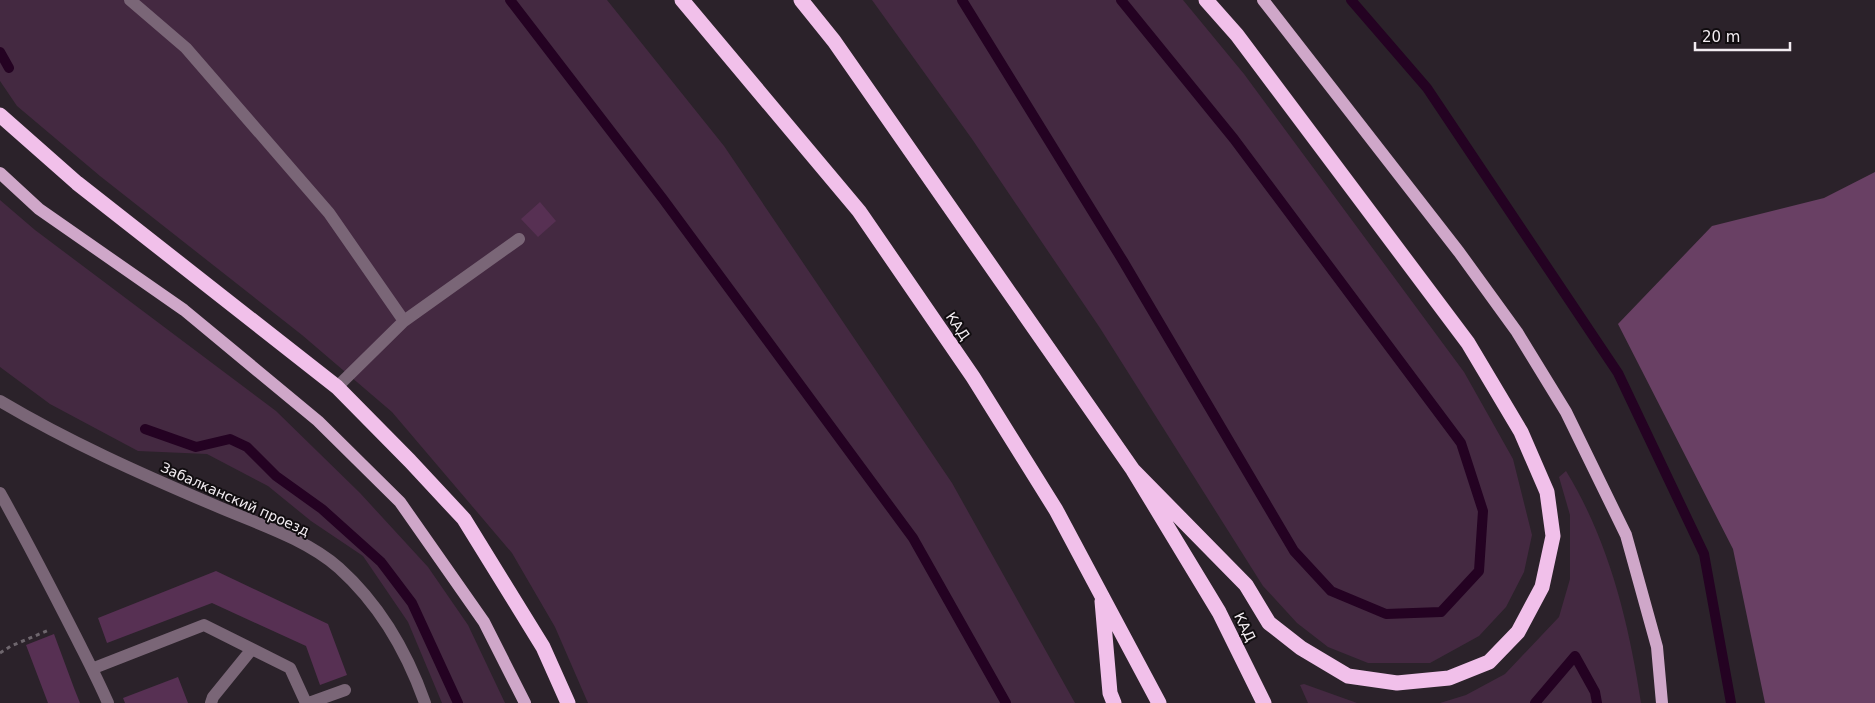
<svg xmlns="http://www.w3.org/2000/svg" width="1875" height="703" viewBox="0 0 1875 703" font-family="'DejaVu Sans',sans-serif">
  <rect width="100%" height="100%" fill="#2b222a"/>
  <!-- green -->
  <path fill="#442941" d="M0 0H607L724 146 952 483 1075 703H588L555 627 512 553 392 412 302 335 100 176 17 106 0 81Z
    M872 0H1183L1244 74 1464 372 1513 459 1532 535 1524 572 1506 607 1479 636 1430 663H1368L1328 647 1297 623 1263 586 1100 328 972 139Z
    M0 200 35 230 276 411 360 493 428 567 468 625 505 703H442L408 622 363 556 311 521 268 486 207 454 138 451 50 404 0 367Z
    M1566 471C1609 541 1629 623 1641 703H1440L1466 695 1505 674 1559 617 1570 579V515L1559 477Z
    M1304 684 1357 703H1308L1300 685Z"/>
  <!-- forest -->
  <path fill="#694064" d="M1875 172V703H1765L1733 549 1618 324 1712 226 1824 198Z"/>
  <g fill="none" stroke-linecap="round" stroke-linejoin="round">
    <!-- stream -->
    <path stroke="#240222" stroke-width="10" d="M510 0 663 199 913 538 1006 703
      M962 0 1123 261 1294 551 1331 591 1386 614 1441 612 1479 571 1483 511 1461 443 1234 139 1121 0
      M1351 0 1427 88 1618 373 1704 554 1731 703
      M0 52 9 68
      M145 429 196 447 230 439 247 447 276 476 322 509 381 562 412 603 458 703
      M1535 703 1575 656 1595 692 1597 703"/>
  </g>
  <!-- building -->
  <path fill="#573053" d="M540 202 556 221 538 237 521 219Z
    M216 571 328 624 347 675 320 685 306 646 212 603 107 643 98 618Z
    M54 634 74 688 80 703H48L26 645Z
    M178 677 188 703H125L123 698Z"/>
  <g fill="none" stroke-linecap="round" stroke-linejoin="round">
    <!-- path -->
    <path stroke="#6e666d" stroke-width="3" stroke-dasharray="4 4" stroke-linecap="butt" d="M0 653 11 646 49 630"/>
    <!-- service -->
    <path stroke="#7a6677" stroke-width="12" d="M130 0 186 48 329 213 404 321
      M337 387 404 321 519 239
      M0 493C27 541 51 588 76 637 87 659 98 680 108 703
      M94 668 204 625 290 668 306 703
      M211 703 213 697 252 649
      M309 703 345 690"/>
    <!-- minor -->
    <path stroke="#7a6677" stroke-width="12" d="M0 401C69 442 141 474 214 505 255 523 305 538 339 568 379 604 407 652 425 703"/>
    <!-- primary -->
    <path stroke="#cfa7c9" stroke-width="12" d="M1263 0 1459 252 1517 332 1566 412 1626 535 1657 647 1662 703
      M0 173 39 209 184 310 318 421 400 502 484 622 525 703"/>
    <!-- motorway -->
    <path stroke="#f1c0ea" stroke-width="15" d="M682 0 859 211 973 377 1056 510 1159 703
      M801 0 834 41 1133 470 1219 612 1264 703
      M0 115 77 183 337 387 410 461 464 519 543 647 568 703
      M1133 470 1246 585 1269 623 1301 648 1348 676 1397 683 1449 678 1489 662 1518 632 1542 587 1553 536 1547 492 1521 432 1468 343 1237 35 1206 0
      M1102 601 1110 693 1114 703"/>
  </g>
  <g text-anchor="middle" stroke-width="4" stroke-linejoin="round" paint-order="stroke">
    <!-- street labels -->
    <g font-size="14" fill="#f2ecf1" stroke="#110d10">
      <text transform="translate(958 326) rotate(55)" y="5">КАД</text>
      <text transform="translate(235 499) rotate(24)" y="5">Забалканский проезд</text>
      <text transform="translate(1245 627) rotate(64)" y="5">КАД</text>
    </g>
  </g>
  <!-- scale -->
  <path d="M1695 42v8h95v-8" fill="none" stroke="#f2ecf1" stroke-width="2.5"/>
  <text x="1702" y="42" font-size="15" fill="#f2ecf1" stroke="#110d10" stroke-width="4" paint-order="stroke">20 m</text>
</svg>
